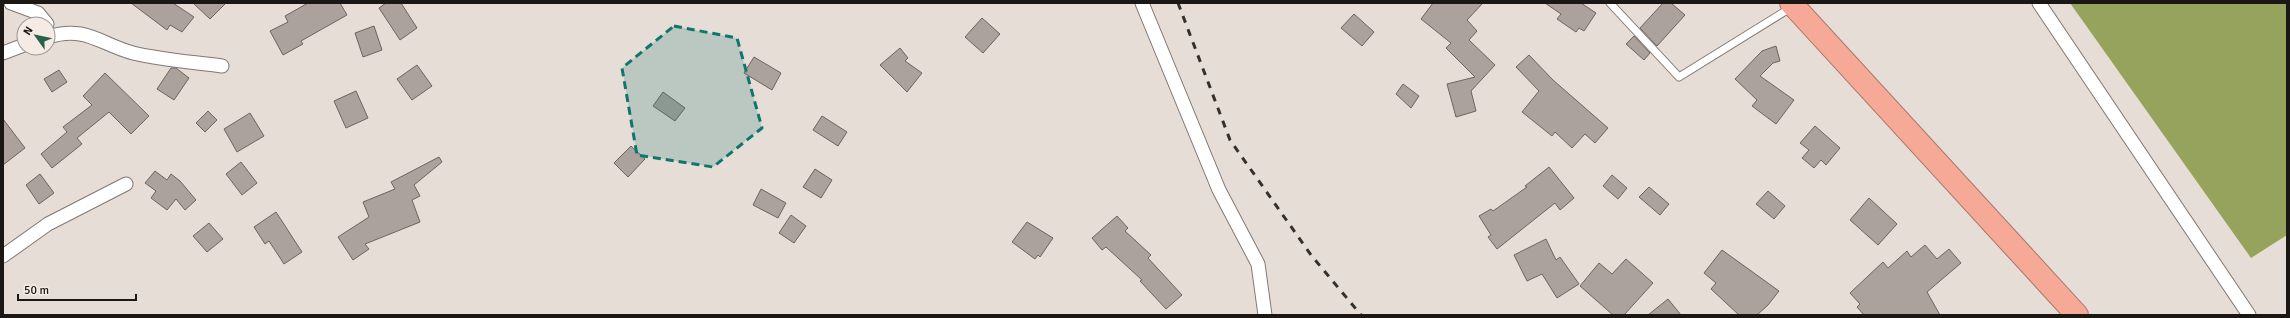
<svg xmlns="http://www.w3.org/2000/svg" width="2290" height="318" viewBox="0 0 2290 318" font-family="Signika,sans-serif">
  <rect width="100%" height="100%" fill="#e7ddd7"/>
  <!-- forest -->
  <path fill="#96a35c" d="M2070 3H2287V235L2251 258Z"/>
  <!-- building -->
  <path fill="#aca29d" stroke="#6d645f" d="M131 3H173L194 17 182 32 170 25 167 30Z
    M193 3H226L210 19Z
    M308 3H340L347 15 301 41 303 44 283 55 270 31 288 22 285 16Z
    M386 3H401L417 28 400 40 379 8Z
    M1433 3H1483L1467 20 1477 31 1469 40 1495 65 1471 91 1476 111 1456 117 1447 84 1475 77 1446 48 1451 43 1421 19Z
    M1545 3H1581L1596 13 1584 31 1579 28 1576 32 1557 19 1561 14Z
    M1663 3H1671L1685 15 1657 46 1640 28Z
    M1354 14 1374 32 1362 46 1341 28Z
    M982 18 1000 34 983 53 965 37Z
    M374 26 382 50 363 57 355 33Z
    M1634 36 1650 53 1644 60 1626 44Z
    M1776 46 1780 61 1773 63 1760 76 1794 100 1776 124 1752 106 1757 100 1735 79 1762 51Z
    M900 48 908 58 905 61 922 73 907 92 880 65Z
    M1529 55 1553 80 1608 128 1595 143 1585 134 1572 148 1555 132 1552 136 1522 112 1539 91 1516 67Z
    M754 57 781 73 772 90 744 73Z
    M417 65 432 86 412 100 397 79Z
    M171 68H176L189 78 174 100 157 89Z
    M59 70 67 82 52 92 44 79Z
    M105 73 149 116 131 134 109 112 77 138 82 144 52 168 41 154 67 132 63 127 92 105 83 96Z
    M1403 84 1419 96 1411 108 1396 94Z
    M356 91 368 118 346 128 334 101Z
    M663 92 685 108 675 121 653 106Z
    M208 111 217 120 205 132 196 123Z
    M250 113 264 136 237 152 224 129Z
    M822 116 847 132 838 146 813 130Z
    M3 119 25 148 3 165Z
    M1815 126 1840 148 1826 165 1821 160 1814 168 1802 158 1809 150 1800 143Z
    M631 146 645 159 628 177 614 163Z
    M439 157 442 162 414 185 420 196 412 200 420 222 365 244 369 249 353 260 338 237 369 217 363 202 395 189 391 182Z
    M241 162 257 183 242 195 226 174Z
    M1549 167 1574 198 1560 210 1555 203 1497 249 1488 237 1491 235 1479 216 1491 209 1493 211 1527 187 1525 186Z
    M815 169 832 180 821 198 803 187Z
    M155 171 167 180 171 174 180 181 196 200 185 210 176 199 167 210 151 198 156 191 145 183Z
    M40 174 54 193 39 204 26 185Z
    M1612 175 1627 188 1618 199 1603 186Z
    M1649 187 1669 204 1660 215 1639 197Z
    M761 189 786 203 778 218 753 205Z
    M1768 191 1785 206 1774 219 1756 204Z
    M1869 198 1897 224 1878 245 1850 220Z
    M276 212 302 252 284 264 269 241 265 244 254 227Z
    M791 215 806 226 794 243 779 233Z
    M1117 216 1128 228 1125 231 1151 255 1148 258 1182 295 1166 309 1140 281 1142 280 1106 247 1102 250 1092 238Z
    M1027 222 1053 238 1040 257 1038 255 1035 259 1012 242Z
    M209 223 223 239 207 252 193 236Z
    M1546 239 1556 260 1560 257 1579 284 1557 298 1542 274 1527 281 1514 255Z
    M1925 245 1937 259 1949 249 1961 263 1927 292 1940 315H1864L1857 307 1860 304 1850 293 1883 262 1888 268 1907 251 1911 257Z
    M1722 250 1779 291 1768 305 1757 315H1739L1711 289 1716 283 1704 273Z
    M1626 259 1653 283 1624 315H1613L1580 286 1599 263 1612 274Z
    M1668 299 1681 315H1648Z"/>
  <g fill="none" stroke-linecap="round" stroke-linejoin="round">
    <defs>
      <path id="lane" d="M1610 3 1679 77 1792 7"/>
      <path id="street" d="M11 3 38 13 47 24
        M1142 3 1219 190 1258 264 1265 315
        M2039 3 2249 315
        M48 37C85 25 100 44 133 53 162 60 193 62 222 66
        M3 53 24 45
        M3 256 48 224 126 184"/>
      <path id="highway" d="M1791 3 2077 315"/>
    </defs>
    <!-- lane casing -->
    <use href="#lane" stroke="#817873" stroke-width="9"/>
    <!-- street casing -->
    <use href="#street" stroke="#817873" stroke-width="15"/>
    <!-- highway casing -->
    <use href="#highway" stroke="#a87669" stroke-width="24"/>
    <!-- lane -->
    <use href="#lane" stroke="#fff" stroke-width="7"/>
    <!-- street -->
    <use href="#street" stroke="#fff" stroke-width="13"/>
    <!-- highway -->
    <use href="#highway" stroke="#f5a996" stroke-width="22"/>
    <!-- rail -->
    <path stroke="#34302d" stroke-width="3" stroke-dasharray="7 7" stroke-linecap="butt" d="M1178 3 1230 140 1311 255 1361 315"/>
  </g>
  <!-- marked area -->
  <path fill="#0f766e" fill-opacity="0.2" stroke="#0f766e" stroke-width="3" stroke-dasharray="8 5" stroke-linejoin="round" d="M674 26 737 38 762 128 713 167 637 155 622 68Z"/>
  <!-- border -->
  <rect width="2290" height="318" fill="none" stroke="#1a1715" stroke-width="8"/>
  <!-- north arrow -->
  <g transform="translate(36 36) rotate(303)"><circle r="19" fill="#f5eae4" stroke="#9d9691"/>
  <path d="M0-3L7 15L0 10L-7 15Z" fill="#29624b"/>
  <text y="-6" font-size="11" font-weight="bold" text-anchor="middle" fill="#1a1715">N</text>
  </g>
  <!-- scale -->
  <path d="M18 294v6h118v-6" fill="none" stroke="#1a1715" stroke-width="2"/>
  <text x="24" y="294" font-size="12" fill="#1a1715" stroke="#f5eae4" stroke-width="3" paint-order="stroke">50 m</text>
</svg>
